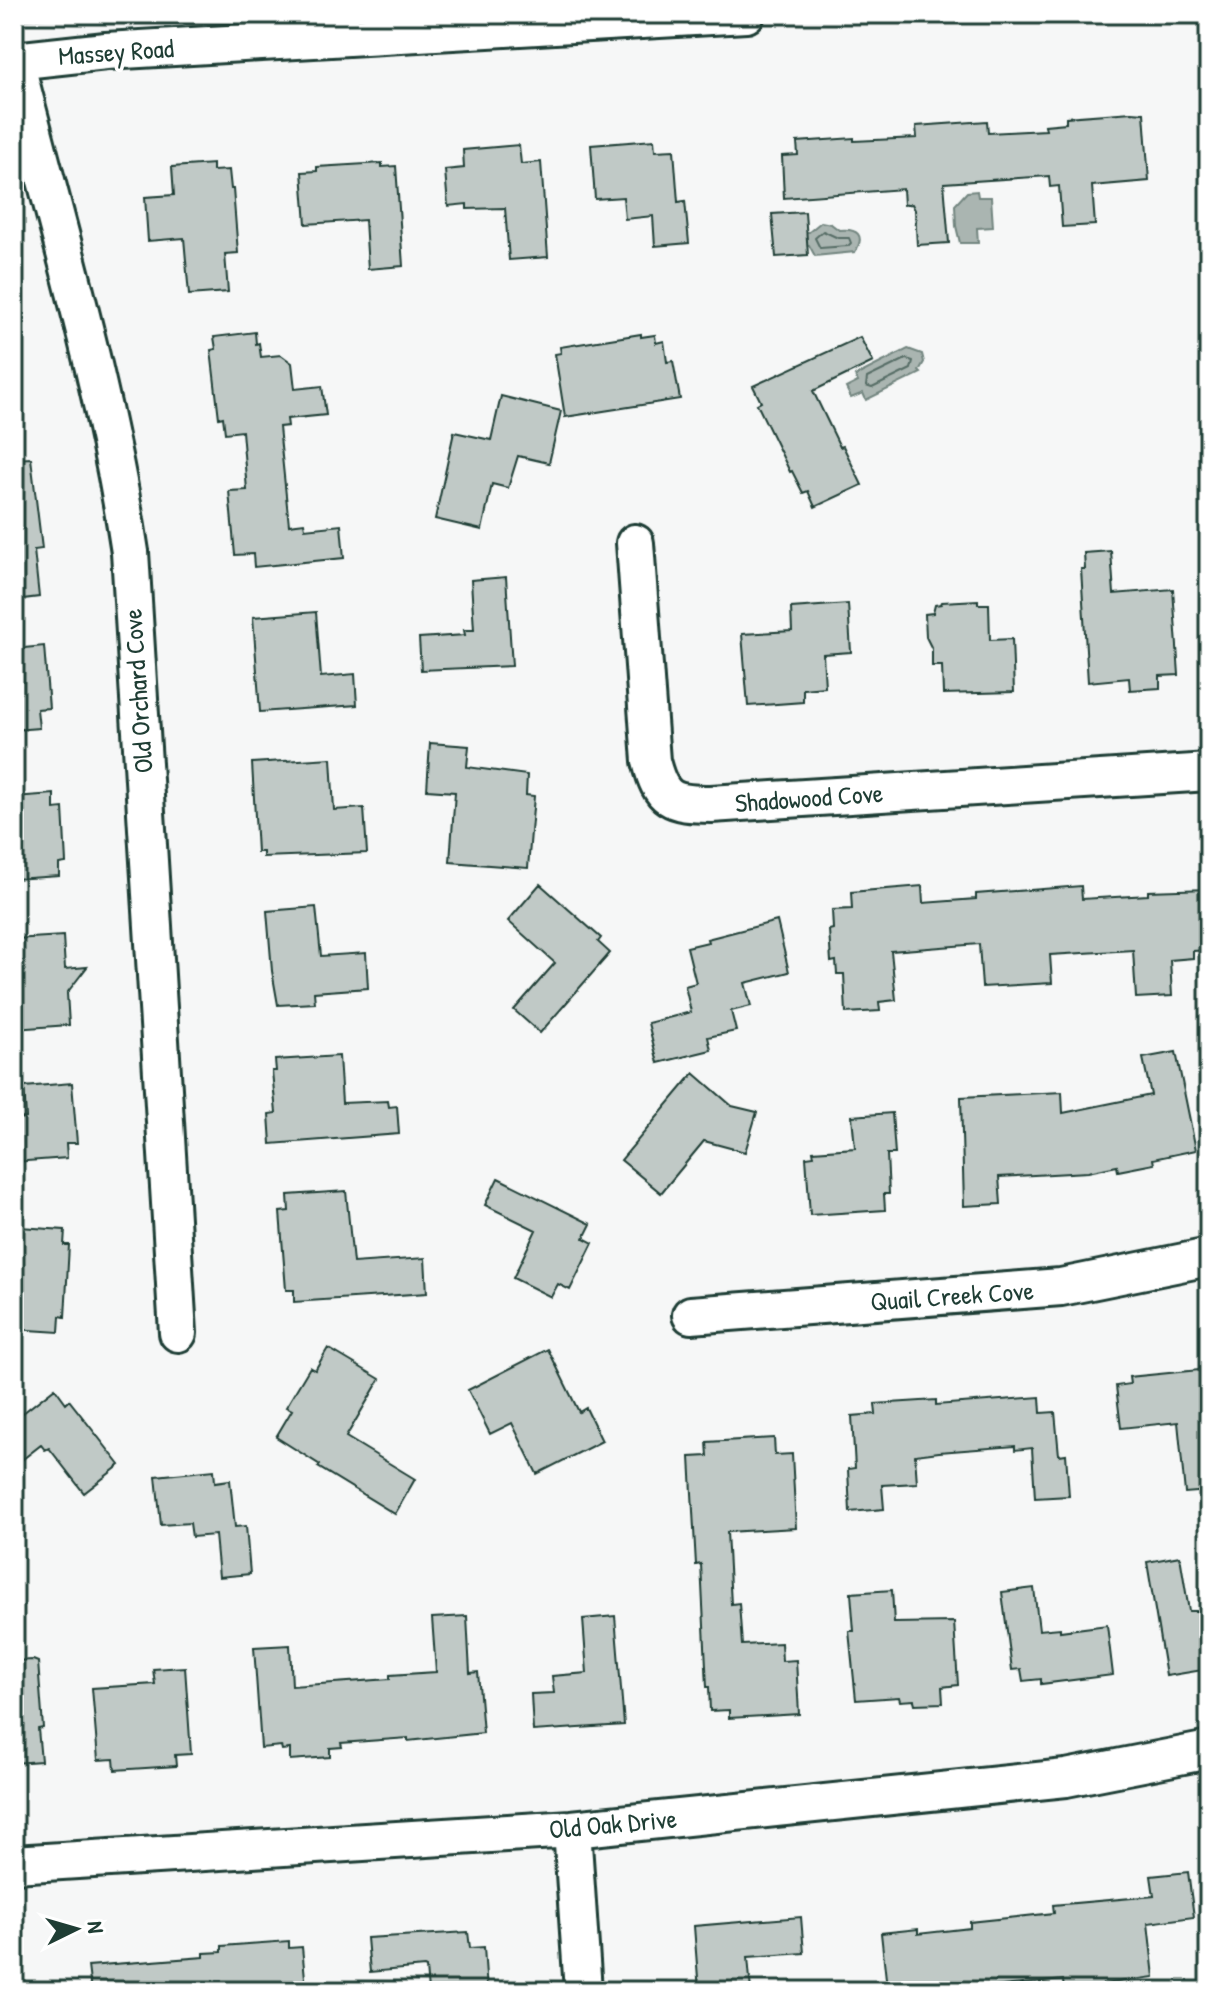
<svg xmlns="http://www.w3.org/2000/svg" width="1223" height="2005" viewBox="0 0 1223 2005" font-family="'Patrick Hand',sans-serif">
  <rect width="100%" height="100%" fill="#f6f7f7"/>
  <filter id="ink" filterUnits="userSpaceOnUse"><feTurbulence type="fractalNoise" baseFrequency=".0125" numOctaves="2"/><feDisplacementMap in="SourceGraphic" scale="16" xChannelSelector="R" yChannelSelector="G"/><feConvolveMatrix kernelMatrix="1 2 1 2 8 2 1 2 1" color-interpolation-filters="sRGB"/></filter>
  <g filter="url(#ink)">
    <!-- built -->
    <path fill="#e6e9e8" d="M14 14H106L41 19 14 24Z"/>
    <!-- water -->
    <path fill="#aab5b1" stroke="#72857f" stroke-width="2" d="M977 191 978 197H991L993 227 977 228 978 243H960L956 226 955 205 967 192Z
      M821 222 831 224 839 230C857 228 866 235 855 252L815 256 809 245H799V232H809Z
      M908 349 922 354 924 362 919 371 921 373 866 400 863 393 851 398 846 388 858 382 855 376Z"/>
    <g fill="none" stroke-linecap="round" stroke-linejoin="round">
      <!-- shore -->
      <path stroke="#576d66" stroke-width="2" d="M823 231 838 238H849L851 243 848 246 820 248 815 238Z
        M906 359 913 361 911 369 872 388 866 386 867 378Z"/>
    </g>
    <!-- building -->
    <path fill="#c0c9c6" stroke="#1f3d34" stroke-width="2" d="M1132 112 1144 113 1149 181 1092 186 1095 225 1062 227 1059 186 1050 187 1049 176 944 183 949 243 917 245 915 210 912 204 904 205 903 189 784 198 782 156 798 155 797 142 854 138V141L917 138 916 126 987 121 988 133 1046 130 1045 125 1066 123V117Z
      M654 140 655 151 674 150 678 202 685 201 689 243 655 246 653 216 625 219 623 197 595 199 591 145Z
      M519 145 521 164 541 162 548 257 509 260 505 208 467 209V204L448 206 445 170 464 168 463 150Z
      M382 163V167L396 166 403 266 368 269 365 220 306 224 302 172 317 171V167Z
      M213 164V171L229 170 231 189H233L238 253 225 254 228 292 189 295 184 238 148 241 145 197 174 195 172 167Z
      M805 212 808 255 776 257 772 214Z
      M255 332 256 344 259 343 261 357 281 355 292 363 295 389 322 386 326 415 287 419 288 426 279 427 289 525 304 523 305 529 341 525 344 558 254 567 253 554 235 555 229 491 247 490 242 431 225 433 223 417 219 418 211 350 216 349 214 337Z
      M641 334V337L655 335 656 343 664 341 667 362 673 361 680 399 565 417 555 354 561 353 560 347Z
      M860 337 873 362 813 391 840 447 843 446 862 485 815 507 808 491 803 493 792 471 790 472 757 404 761 402 753 386Z
      M501 396 561 411 549 463 518 456 508 488 492 484 482 530 435 519 454 432 491 440Z
      M31 458 42 549 34 550 39 597 14 600V459Z
      M1111 551 1114 594 1173 589 1179 675 1160 676V688L1130 690 1129 678 1088 682 1081 569H1085L1084 553Z
      M506 577 512 666 421 670 419 638 465 635 464 630H474L471 580Z
      M978 600V604H989L990 640 1012 639 1014 692 943 694 942 666H932V649L926 637 925 614 933 613 935 605 941 604 942 602Z
      M848 604 851 652 823 654 825 687 803 689V702L748 706 742 634 792 631 791 608Z
      M316 612 321 677 355 674 357 705 260 712 253 617Z
      M44 646 49 708 37 709 39 728 14 730V649Z
      M430 743 469 746 467 767 527 775 526 795 534 796 528 868 450 862 455 792 427 790Z
      M331 758 334 810 364 808 367 853 263 857V852H257L252 763Z
      M54 794V809L63 808 66 863 59 864V876L14 879V797Z
      M540 884 601 938 598 942 610 953 540 1033 514 1010 555 963 508 921Z
      M922 886 923 903 976 899V894L1081 886 1082 899 1148 895V891L1209 889V950L1193 951V958L1170 960 1172 996 1136 998 1133 950 1050 955 1052 983 982 987 979 944 891 951 896 1000 879 1002 880 1011 846 1013 844 974H837L836 961 831 962 829 930 833 929 832 910 852 909 851 892Z
      M316 907 321 956 366 953 368 988 314 992 315 1003 278 1005 272 971 267 911Z
      M777 921 789 972 745 983 751 1006 731 1011 736 1031 708 1037 711 1050 658 1063 648 1023 691 1012 685 986 696 983 687 947 708 942 707 939Z
      M63 936 65 969 87 967 67 993 69 1025 14 1029V939Z
      M1176 1052 1196 1150 1153 1159 1154 1164 1118 1171 1117 1166 1088 1172 999 1177 1001 1204 964 1206 961 1097 1062 1092 1063 1113 1151 1095 1143 1058Z
      M339 1056 342 1103 388 1101 389 1107 397 1106 399 1134 271 1144 269 1114 276 1113 272 1071H276L275 1060Z
      M694 1073 732 1106 757 1112 745 1152 704 1141 661 1193 621 1160Z
      M72 1083 77 1143H66L67 1158 14 1162V1119L26 1118 24 1087Z
      M892 1113 895 1154H887L889 1194H884L885 1210 810 1215 806 1157 814 1156 813 1151 855 1148 852 1116Z
      M498 1178 591 1224 584 1238 593 1243 570 1290 558 1284 551 1297 513 1278 536 1230 485 1205Z
      M346 1191 353 1263 425 1258 427 1293 294 1302V1290H286L280 1212 289 1211 288 1195Z
      M19 1227 65 1230 64 1245H69L65 1317 60 1316 59 1332 14 1329Z
      M328 1348 380 1379 346 1437 415 1479 395 1514 318 1467 320 1465 276 1437 292 1410 286 1407 310 1367 315 1370Z
      M548 1349 579 1412 586 1408 602 1441 537 1474 512 1423 490 1434 468 1390Z
      M1209 1369V1491L1185 1493 1178 1422 1121 1428 1116 1386 1130 1384 1129 1377Z
      M55 1388 66 1403 69 1400 120 1465 84 1493 49 1448 45 1450 41 1445 14 1466V1420Z
      M1040 1397 1041 1413 1055 1412 1059 1455 1066 1454 1069 1496 1035 1498 1032 1448 1015 1450V1446L939 1452 915 1455 917 1483 882 1485 884 1509 850 1512 848 1469 855 1468 852 1416 876 1414 875 1404 936 1400V1405Z
      M774 1438 775 1455 792 1454 796 1528 727 1532 731 1604 739 1603 742 1645 781 1643 782 1661 796 1660 799 1714 729 1718V1710L710 1711 709 1687H707L701 1564 696 1565 690 1457 708 1456 707 1442Z
      M214 1470 215 1482 230 1480 235 1527 246 1526 250 1574 219 1577 215 1535 192 1537 190 1523 161 1525 156 1476Z
      M1180 1556 1189 1611H1209V1669L1166 1676 1147 1562Z
      M1034 1588 1039 1630 1060 1628V1631L1107 1625 1113 1675 1041 1684V1679L1023 1681 1021 1669 1012 1670 1002 1592Z
      M892 1590 894 1623 954 1622 958 1685 942 1687 943 1703 915 1704 914 1700 900 1701 899 1697 856 1700 849 1631H854L851 1593Z
      M467 1616 470 1673 478 1672 483 1733 408 1741V1738L341 1743 342 1747 330 1748V1757L290 1760V1749L282 1750 281 1746 261 1748 254 1647 290 1645 292 1686 390 1679V1675L436 1672 432 1618Z
      M615 1616 624 1725 533 1731 531 1694 554 1693 552 1676 587 1673 583 1619Z
      M33 1660 38 1662 43 1728 38 1729 41 1761 14 1763V1661Z
      M185 1667 191 1754 175 1755 176 1766 115 1770 114 1759 98 1760 92 1688 155 1684 153 1669Z
      M1188 1872 1194 1917 1148 1923 1154 1977 1103 1984 1104 1991H1064L1063 1980 952 1991H912L911 1985 887 1988 881 1933 918 1929V1934L970 1928V1922L1054 1913 1053 1905 1154 1896 1151 1876Z
      M801 1917 804 1953 748 1957 751 1991H699L694 1926Z
      M468 1932 470 1948 484 1947 487 1991H428L426 1968 424 1967 370 1972 367 1938Z
      M289 1941V1948L302 1947 306 1988 258 1991H91L88 1966 204 1957V1953L222 1952V1946Z"/>
    <g fill="none" stroke-linecap="round" stroke-linejoin="round">
      <defs>
        <path id="minor" d="M14 61 106 51 746 14
          M15 61C56 224 105 386 130 552L178 1333
          M635 543 651 761C661 800 671 804 711 804L1209 772
          M691 1315 1061 1287 1209 1257
          M572 1829 583 1991
          M14 1864 572 1829 1066 1778 1209 1750"/>
      </defs>
      <!-- minor casing -->
      <use href="#minor" stroke="#1f3d34" stroke-width="42"/>
      <!-- minor -->
      <use href="#minor" stroke="#fff" stroke-width="36"/>
    </g>
  </g>
  <g text-anchor="middle" stroke-width="7" stroke-linejoin="round" paint-order="stroke">
    <!-- street labels -->
    <g font-size="26" fill="#1f3d34" stroke="#fff">
      <text transform="translate(116 52) rotate(-4)" y="9">Massey Road</text>
      <text transform="translate(138 691) rotate(-94)" y="9">Old Orchard Cove</text>
      <text transform="translate(809 798) rotate(-4)" y="9">Shadowood Cove</text>
      <text transform="translate(952 1296) rotate(-4)" y="9">Quail Creek Cove</text>
      <text transform="translate(613 1824) rotate(-5)" y="9">Old Oak Drive</text>
    </g>
  </g>
  <!-- margin -->
  <rect width="1223" height="2005" fill="none" stroke="#fff" stroke-width="48"/>
  <rect x="24" y="24" width="1175" height="1957" fill="none" stroke="#1f3d34" stroke-width="3" filter="url(#ink)"/>
  <!-- north arrow -->
  <g transform="translate(76 1929) rotate(85)" stroke="#ffffff" stroke-width="6" paint-order="stroke">
  <path d="M0-6L14 30L0 20L-14 30Z" fill="#1f3d34"/>
  <text y="-12" font-size="22" font-weight="bold" text-anchor="middle" fill="#1f3d34">N</text>
  </g>
</svg>
